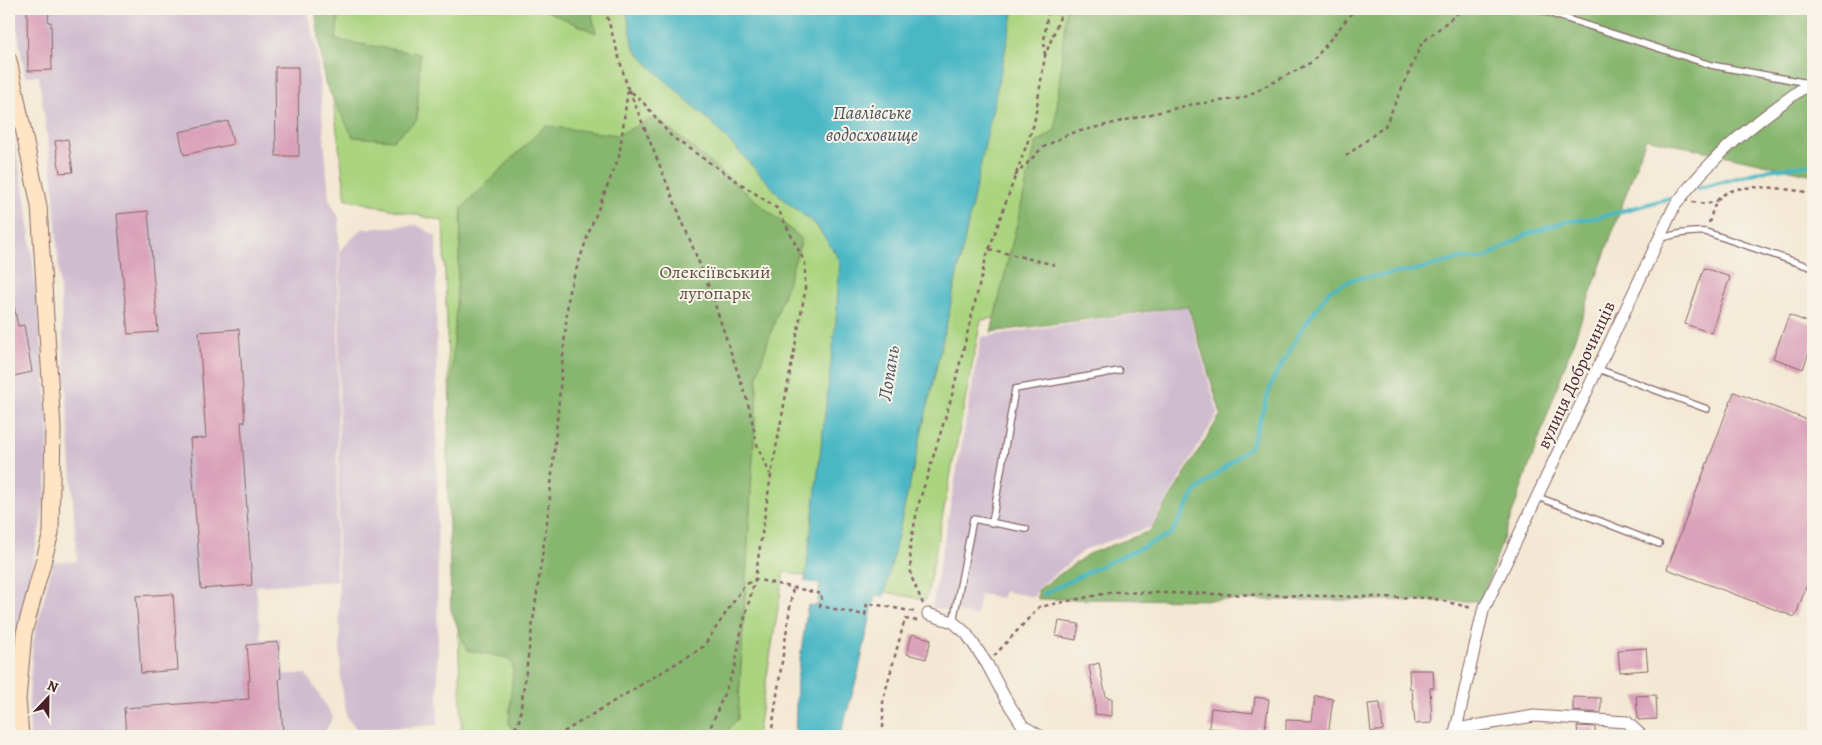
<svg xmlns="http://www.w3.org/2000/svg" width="1822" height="745" viewBox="0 0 1822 745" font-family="Alegreya,serif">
  <rect width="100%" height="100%" fill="#f7f3e8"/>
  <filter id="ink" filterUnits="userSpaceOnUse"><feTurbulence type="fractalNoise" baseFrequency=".02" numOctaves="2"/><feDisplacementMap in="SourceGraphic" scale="10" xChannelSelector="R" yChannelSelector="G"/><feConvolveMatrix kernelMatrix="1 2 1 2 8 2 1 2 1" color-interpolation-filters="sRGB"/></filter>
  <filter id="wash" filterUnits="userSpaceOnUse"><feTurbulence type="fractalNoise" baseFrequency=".0096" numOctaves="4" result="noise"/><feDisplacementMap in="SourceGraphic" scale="20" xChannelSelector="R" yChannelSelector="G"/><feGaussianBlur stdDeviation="1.12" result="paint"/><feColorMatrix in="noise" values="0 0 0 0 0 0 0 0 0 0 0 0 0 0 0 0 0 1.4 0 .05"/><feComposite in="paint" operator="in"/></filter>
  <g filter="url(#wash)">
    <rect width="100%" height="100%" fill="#f3e8d3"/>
    <!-- industrial -->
    <path fill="#cfbdcf" d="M14 9H308L309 18 317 50 329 199 339 218 336 581 256 586 261 639H280L284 674H306L333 717 323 736H30L29 698 33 643 53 562 77 561 53 179 39 76H25Z
      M9 113 27 210 43 356 49 435 45 501 9 679Z
      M417 225 436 236 438 725 358 730 347 718 341 684 338 571 340 250 362 229Z
      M1187 307 1218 413 1151 527 1086 549 1038 588 1034 597 1004 591 1002 598 980 594 976 616 932 607 981 337Z"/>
    <!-- green -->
    <path fill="#aad480" stroke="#7a7a56" d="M321 9H1813L1602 131 1204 288 981 320 926 600 784 572 757 736H462L443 221 346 199Z"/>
    <!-- forest -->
    <path fill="#87b66e" stroke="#686a4c" d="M315 9H339L336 40 420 54 417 120 393 140 353 137 325 83Z
      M542 9H591L596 33Z
      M1066 9H1813V175L1646 138 1481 601 1038 599V590L1088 554 1150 531 1221 414 1188 306 991 332 1036 143 1055 131Z
      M655 117 802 239 758 372 738 719 729 728 730 736H515L509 723 513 667 508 658 467 650 451 610 447 451 462 208 545 126 618 135Z"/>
    <!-- water -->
    <path fill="#4ab7c4" stroke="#4a6b78" d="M626 9H1014L948 317 884 596 875 595 858 674 840 736H795L797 679 808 605 817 606 820 584 805 581 836 321 840 260 815 224 784 200 714 125 653 69 634 48Z"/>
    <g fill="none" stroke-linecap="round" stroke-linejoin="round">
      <!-- stream -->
      <path stroke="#4ab7c4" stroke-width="4" d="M1697 189 1762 171 1813 164
        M1044 594 1090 571 1171 534 1196 491 1251 446 1273 380 1302 329 1330 290 1354 279 1416 270 1459 259 1485 258 1525 235 1564 222 1600 217 1670 198"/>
    </g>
    <g id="blocks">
      <!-- building -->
      <path fill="#daa2ba" d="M27 9H49L48 22H51L52 70 28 71Z
        M275 67H298L299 156H276Z
        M228 121 233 144 184 155 179 132Z
        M68 139 73 172 60 173 55 141Z
        M148 211 158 332 128 334 117 214Z
        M1704 268 1730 277 1711 333 1685 324Z
        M14 306 18 326 24 325 32 372 9 377V307Z
        M1789 315 1813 324V341L1803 369 1773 358Z
        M239 329 245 422H241L252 585 201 589 190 439 206 438 199 332Z
        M1734 392 1813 422V568L1795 617 1667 569Z
        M173 594 178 670 141 673 136 596Z
        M1059 621 1079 624 1076 640 1056 636Z
        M912 634 931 639 926 659 907 654Z
        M278 642 281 678 279 679 283 732 233 736H126L124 708 249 699 248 681H250L247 645Z
        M1646 648 1648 670 1620 672 1618 650Z
        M1099 663 1106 697 1112 698V716L1095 714V699L1089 666Z
        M1409 670H1433L1434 688H1430L1432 723 1415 724 1412 689H1410Z
        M1656 695 1657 719 1638 720 1636 696Z
        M1315 696 1333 699 1328 736H1286V720L1312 721Z
        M1255 697 1269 699 1265 729 1256 728 1255 736H1242L1243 732 1209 728 1211 708 1253 713Z
        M1573 697 1601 698V713L1573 711Z
        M1380 703 1383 730 1371 732 1368 704Z
        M1577 726 1595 727V736H1578Z"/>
    </g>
  </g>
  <g filter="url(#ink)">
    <use href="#blocks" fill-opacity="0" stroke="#856566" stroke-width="1"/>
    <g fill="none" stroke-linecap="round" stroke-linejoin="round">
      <defs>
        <path id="lane" d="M1536 9 1711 65 1808 83
          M1659 239C1675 234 1690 231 1706 232L1813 268
          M1598 369 1707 409
          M1538 497 1659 544
          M992 523 1015 389 1119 371
          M953 622 973 519 1026 529"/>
        <path id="street" d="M928 614 953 622 966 633 987 664 1005 698 1023 726 1040 736
          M1456 729 1534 716 1627 722 1642 736
          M1456 736V729L1483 611 1674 207C1712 154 1758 120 1810 83L1813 84"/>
        <path id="secondary" d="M9 60 39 206 53 428 51 533 24 633 18 699 21 736"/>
      </defs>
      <!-- lane casing -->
      <use href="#lane" stroke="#856566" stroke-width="8"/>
      <!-- street casing -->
      <use href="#street" stroke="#856566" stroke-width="13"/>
      <!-- secondary casing -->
      <use href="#secondary" stroke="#856566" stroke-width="17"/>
      <!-- path -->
      <path stroke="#856566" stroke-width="2.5" stroke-dasharray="4 4" stroke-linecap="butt" d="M605 9 628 89 642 101 672 137 778 209 805 263V292L771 475 755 579 741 632 735 667 707 736
        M1045 55 1044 41 1048 9
        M629 90 709 287 748 403 758 448 770 474
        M1346 156 1385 126 1422 43 1459 12 1460 9
        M1015 176 1042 148 1068 134 1189 105 1243 98 1312 62 1355 9
        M1692 202 1706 204 1717 201
        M1709 223C1711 217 1713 207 1717 201 1732 178 1790 190 1813 193
        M989 249 1055 265
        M923 604 911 576 910 547 918 506 951 399 986 258 1034 124 1045 56 1063 9
        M994 656 1039 607 1113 592 1431 598 1472 608
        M511 736 519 721 549 507 569 291 589 232 619 157 628 89
        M557 736 703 647 744 586 755 579 822 594 820 606 865 615 867 603 916 612
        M771 736 793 587
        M883 736V700L905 619 918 621
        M995 736 1013 730"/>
      <!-- lane -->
      <use href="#lane" stroke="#fff" stroke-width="5.5"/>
      <!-- street -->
      <use href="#street" stroke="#fff" stroke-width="11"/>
      <!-- secondary -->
      <use href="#secondary" stroke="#ffe4c6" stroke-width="15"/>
    </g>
  </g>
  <g text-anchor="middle" stroke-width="4" stroke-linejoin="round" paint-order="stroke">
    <!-- park labels -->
    <g font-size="18" fill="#624c40" stroke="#f7f3e8">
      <text x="715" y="278">Олексіївський<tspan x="715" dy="21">лугопарк</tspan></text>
    </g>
    <!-- street labels -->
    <g font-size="18" fill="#4a1f2b" stroke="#f7f3e8">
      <text transform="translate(1576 375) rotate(-65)" y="6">вулиця Доброчинців</text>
    </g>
    <!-- water labels -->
    <g font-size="19" font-style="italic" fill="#4a5461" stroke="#f7f3e8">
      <text x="872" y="119">Павлівське<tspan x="872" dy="22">водосховище</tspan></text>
      <text transform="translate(888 373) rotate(-81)" y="7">Лопань</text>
    </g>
  </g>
  <!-- margin -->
  <rect width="1822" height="745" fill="none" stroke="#f7f3e8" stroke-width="30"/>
  <!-- north arrow -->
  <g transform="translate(48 698) rotate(22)" stroke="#f7f3e8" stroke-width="4" paint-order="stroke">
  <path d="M0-4L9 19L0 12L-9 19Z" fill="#4a1f2b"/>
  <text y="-8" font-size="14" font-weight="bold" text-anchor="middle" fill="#4a1f2b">N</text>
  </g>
</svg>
